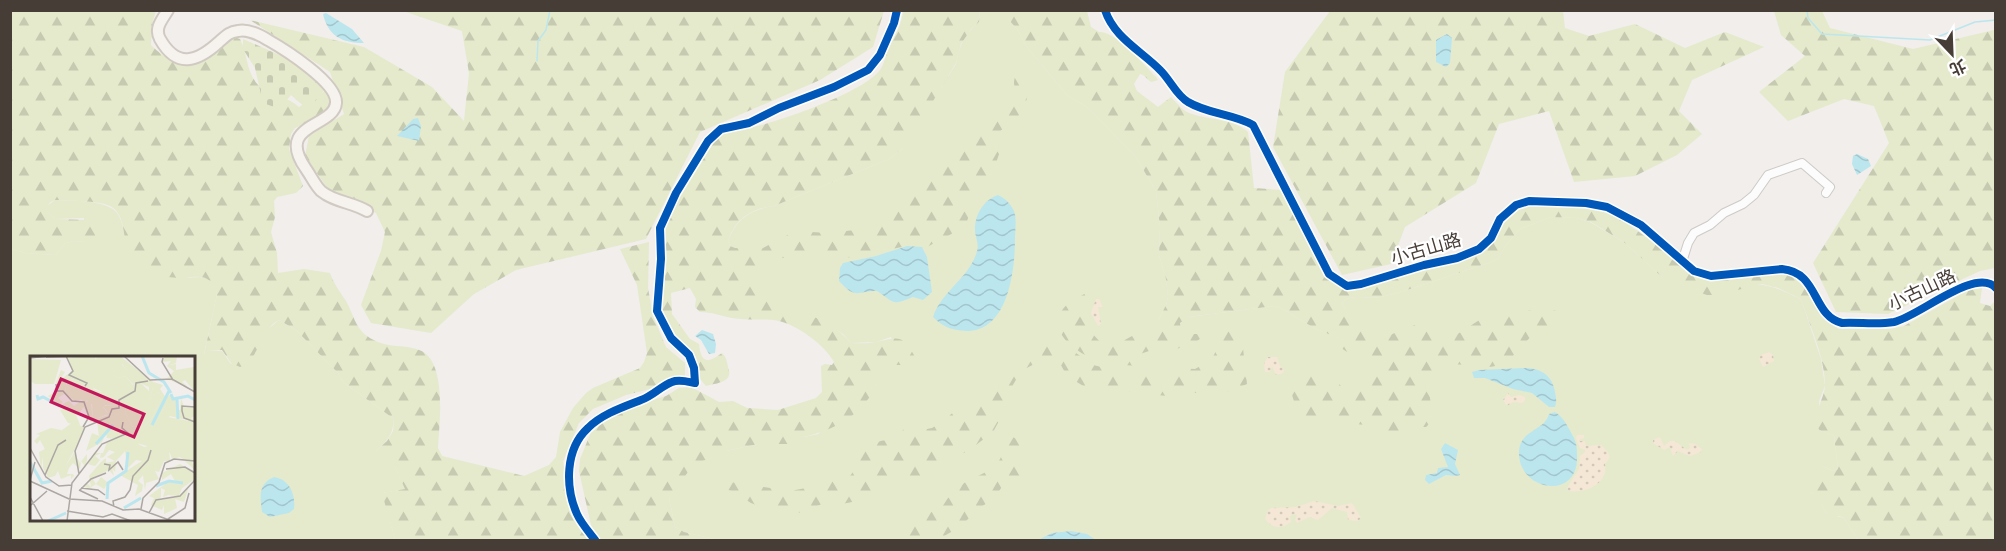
<svg xmlns="http://www.w3.org/2000/svg" width="2006" height="551" viewBox="0 0 2006 551" font-family="'PT Sans Narrow','Noto Sans TC',sans-serif">
  <defs>
    <pattern id="forest-firs" width="22" height="20" patternUnits="userSpaceOnUse" patternTransform="scale(1.5)"><rect width="22" height="20" fill="#e5eacc"/><path d="M5 1l3.5 6h-7zM16 11l3.5 6h-7z" fill="#c6cab0"/></pattern>
    <pattern id="sand-dots" width="8" height="8" patternUnits="userSpaceOnUse" patternTransform="scale(1.5)"><rect width="8" height="8" fill="#f4e7d6"/><path d="M2 2h.1M6 6h.1" fill="none" stroke="#d3c7b8" stroke-width="1.8" stroke-linecap="round"/></pattern>
    <pattern id="cemetery-stones" width="16" height="16" patternUnits="userSpaceOnUse" patternTransform="scale(1.5)"><rect width="16" height="16" fill="#e5eacc"/><path d="M2 7V4a2 2 0 0 1 4 0v3zM10 15v-3a2 2 0 0 1 4 0v3z" fill="#c6cab0"/></pattern>
    <pattern id="water-waves" width="16" height="10" patternUnits="userSpaceOnUse" patternTransform="scale(1.5)"><rect width="16" height="10" fill="#bce6ee"/><path d="M0 5q4-4 8 0t8 0" fill="none" stroke="#a3c6cd"/></pattern>
  </defs>
  <rect width="100%" height="100%" fill="#f1eeeb"/>
  <!-- grass -->
  <path fill="#e5eacc" fill-rule="evenodd" d="M1001 10 1017 29 1026 46 1067 95 1088 108 1135 156 1156 191 1160 227 1159 255 1166 279 1168 297 1166 305 1158 321 1160 345C1175 354 1188 344 1200 334H1181C1178 325 1180 321 1188 317L1274 306 1283 309 1314 328 1344 340 1362 322H1351L1342 303C1350 292 1369 300 1381 297 1418 288 1453 274 1489 263L1498 259 1506 245 1520 229 1551 217 1576 218 1590 222 1625 243 1663 278 1752 285C1770 283 1785 292 1801 299L1821 359 1825 386 1819 401 1820 431 1834 436 1838 469 1833 471 1823 466 1811 492 1817 495 1826 513 1844 518 1858 540H718L684 532 675 527 669 498C675 486 688 467 699 461 708 457 718 458 726 451L758 444H797L804 437 818 434 876 385 878 369 882 365H903L891 337 876 342 851 343 843 334 820 320 782 308 768 301 760 293 755 283V273L730 246 728 241C736 219 751 209 774 206L889 159 901 150 956 64C959 46 965 33 979 22L980 11Z
    M55 200C72 201 111 199 119 216 125 229 125 244 130 257L184 278 200 277 206 278 215 284 217 294 204 354 208 351H222L231 364 261 340 267 330 279 320 296 330 338 373 343 382 394 419C393 435 387 441 376 451L395 467 406 489 383 493 395 540H11V249L26 253 56 255 65 243 75 241 85 242 84 218 55 219 47 211V206ZM32 358H194V520H32Z"/>
  <!-- forest -->
  <path fill="url(#forest-firs)" d="M11 11H156L152 24 151 45C158 52 165 58 175 60 189 63 221 44 234 37L240 39C249 56 245 77 264 90 275 98 287 96 299 107L328 89 332 109 316 119 295 128 291 134 289 149 303 186 296 193 277 197 274 201 275 217 271 232 277 253 278 273 304 269 330 273C334 284 340 292 346 301 353 313 355 328 367 336 387 350 401 343 419 350 448 360 439 425 438 448L442 456 524 476 549 465 556 457 560 432 573 408 586 393 593 388 640 368 644 362 647 353 637 285 620 249 649 242 648 288 653 316 666 347 685 363V376L678 379 666 380 654 388 626 395 593 409 579 423 563 461 567 487 592 540H395L382 493 405 489 395 467 378 462 376 451 387 441 393 431 394 419 343 382 338 373 296 330 279 320C259 330 260 360 240 367L231 363 222 350 208 351 204 355 217 294C212 276 202 275 186 278 178 279 151 275 144 273 116 261 133 218 110 206 97 200 69 201 55 200 49 202 47 205 47 211L55 219 90 220 95 229V239L85 242 75 241 65 243 56 255 26 253 11 249Z
    M403 11H884L873 47 820 80 700 132 646 239 516 270 474 294 431 333 371 323 361 305 381 251 385 232 376 213 328 189 305 156 309 136 344 114 330 72 250 20 364 47 432 87 464 121 469 73 462 31Z
    M903 11H980L979 22 971 29 961 44 956 63 909 141 901 150 889 159 774 206C751 209 736 218 728 241L730 246 735 248H763L795 231 828 233 855 230 886 219 904 206 939 173 962 144 970 131 992 115 1013 106C1021 96 1011 88 1015 77L1020 75 1028 82C1028 124 1012 113 992 141L1002 145 995 166V181L992 186 976 196 967 221 955 232 927 247 912 245 846 258 818 252 788 258H773L764 262 755 273C758 312 795 307 821 320 833 326 843 334 851 343 859 343 867 344 875 342 898 338 901 333 914 355L913 360 903 365H882C876 372 879 380 875 387 862 416 833 430 804 437L801 442 797 444H758L726 451 722 455 699 462 688 472 669 498 675 527 684 532 718 540H599L591 525 579 471 580 459 591 432 607 419 633 406 666 396 679 388 691 387 719 402 733 401 747 408 778 410 816 398 822 392 821 366 825 364 832 365 834 362C825 345 797 325 779 321 764 318 747 321 732 318 721 316 712 312 700 312L695 307 696 299 690 288 671 293 672 314 690 339 699 344C701 363 707 364 722 353 726 357 727 361 728 367 734 382 718 383 706 386L695 373 686 350 661 314 656 239 662 215 718 137C731 129 748 129 762 125 790 117 863 92 880 70 885 63 886 53 890 45 896 33 902 24 903 11Z
    M1001 11H1087L1091 27 1099 32C1115 30 1144 65 1156 77L1158 80 1151 82 1143 75 1140 74 1134 84 1137 91 1158 107 1171 97C1176 102 1182 110 1189 113 1207 120 1233 118 1248 132L1254 188 1282 190 1331 280 1344 288H1357L1480 252 1492 243 1498 231 1513 212 1524 205 1532 204C1557 206 1584 205 1607 213 1625 220 1642 235 1659 246L1660 249 1675 254 1696 268 1717 272 1786 271 1805 283 1827 321 1839 329H1890L1904 326 1970 289 1982 288 1980 303 1990 306 1995 301V540H1858L1844 518 1839 516 1835 517 1826 513 1817 496 1811 492 1809 488 1818 469 1823 466 1833 471 1838 469 1834 436C1829 434 1821 433 1818 428 1812 414 1825 397 1825 386 1825 357 1810 327 1801 299L1778 288 1762 284 1717 295H1707L1692 290 1663 278 1625 243 1591 222 1576 218 1551 217 1520 229 1506 245 1498 259 1489 263C1453 274 1418 288 1381 297 1369 300 1350 292 1342 303L1351 321 1362 322 1373 329 1364 347 1352 355 1341 348 1343 340 1314 328 1283 309 1274 306 1188 317 1180 323 1181 334H1200L1201 338C1194 345 1173 352 1163 348 1159 345 1157 340 1154 336L1158 321 1166 305 1168 297 1166 279 1159 255 1160 227 1156 191 1135 156 1088 108 1067 95 1026 46 1017 29Z
    M1330 11H1563L1565 28 1589 36 1635 24 1685 48 1725 32 1764 47 1692 80 1679 111 1702 134 1677 155 1635 176 1574 182 1549 111 1499 124 1476 183 1405 227 1391 264 1342 275 1273 147 1285 72Z
    M1774 11H1822L1830 28 1913 49 1994 30 1995 31V268L1980 271 1888 314 1836 312 1813 263 1889 143 1874 106 1844 99 1788 121 1759 92 1805 56 1781 35Z
    M1086 293 1090 296 1089 303 1085 308V321L1088 329 1103 345 1114 346 1132 336 1146 340 1150 347 1149 351 1134 356 1132 361 1141 366C1129 365 1115 366 1103 363 1083 356 1044 334 1063 309 1068 302 1078 298 1086 293Z
    M1544 308 1565 313 1564 327C1558 327 1551 325 1546 327 1527 332 1518 361 1495 366 1477 371 1451 356 1437 371 1424 385 1432 404 1433 420L1426 427H1418L1400 438 1387 435 1375 426 1299 418 1290 388 1292 382 1310 375 1339 384 1347 391H1354L1365 378 1375 344 1385 337 1417 324 1428 325 1450 335H1456L1481 319Z
    M1232 328 1237 330 1242 339 1247 384 1225 393 1218 387 1203 392 1167 396 1085 387 1067 376 1057 358 1040 361 1021 371 1010 390 1004 412 993 432 972 448 924 477 894 482 868 497 852 502 837 505 822 504 793 515 767 509 751 503 732 491 705 484 719 477 724 481 790 491 806 488 817 481 850 476 853 472 849 459 851 457 859 456C863 453 866 448 869 445 880 438 904 443 904 424L909 422 927 429 932 428 947 419 951 414 981 399 991 390 1006 368 1043 344 1053 343 1066 346 1093 365 1123 372 1143 370 1160 374 1177 368 1195 369 1204 364 1212 359 1225 332Z
    M1005 434 1020 440V445L1013 458 1023 460 1027 463 1026 474 1022 479 1003 485 994 499 979 508 960 527 937 540H884L896 535 917 519 942 507 948 498 964 483 984 473 998 463 1007 445 998 442 999 436Z"/>
  <!-- sand -->
  <path fill="url(#sand-dots)" d="M1096 299H1099L1103 307H1098L1101 324 1098 326 1091 313Z
    M1769 352 1773 355 1774 361 1763 367 1759 359 1761 355Z
    M1268 357H1277L1280 366 1284 370 1283 373 1276 375 1272 366 1270 372H1265L1264 363Z
    M1508 393 1511 397 1520 395 1526 398 1523 403 1513 402 1507 406 1503 400Z
    M1577 435H1584V438L1580 439V441H1585L1586 446 1601 445 1608 452 1610 458 1605 464C1609 483 1586 494 1569 491L1567 488 1579 469 1580 456 1585 452V450L1580 448 1576 438Z
    M1660 437 1664 446 1670 441H1675L1687 450 1690 448 1689 443 1695 444 1702 449 1701 452 1690 456 1678 451 1673 456 1670 447 1664 450 1653 443V440Z
    M1314 501 1338 506 1352 503 1361 518 1358 521 1348 520 1347 512 1332 508 1318 520 1309 517 1297 523 1295 520 1297 515 1294 514 1290 516 1291 522C1282 529 1272 529 1265 519L1268 510 1271 508 1296 507Z"/>
  <!-- cemetery -->
  <path fill="url(#cemetery-stones)" d="M243 39 291 60 325 89 308 110 291 95 280 109 263 103 255 68 243 49Z"/>
  <!-- water -->
  <path fill="url(#water-waves)" d="M326 13 352 29 364 43C342 43 328 36 323 14Z
    M1447 34 1452 38 1450 63 1446 67 1436 62V40Z
    M418 118 421 126 419 141 397 136 413 119Z
    M1857 154 1868 159 1871 166 1857 175 1852 164 1853 156Z
    M998 195C1006 199 1010 203 1014 211 1017 219 1015 230 1015 239 1015 271 1008 332 966 331 951 330 943 327 933 317 942 290 970 278 977 251 979 245 976 238 975 232 974 216 983 200 998 195Z
    M907 246 922 247 927 257 932 292 923 300 913 297C891 306 895 303 877 291 856 291 856 300 839 281L840 268 843 263 876 256Z
    M702 330 713 334 716 344 715 353 709 354 701 340 695 336Z
    M1523 368C1540 368 1552 374 1555 392 1556 398 1557 401 1555 407H1549L1532 393 1513 389 1485 378H1474L1472 372 1479 370Z
    M1555 412C1564 417 1569 429 1574 438 1577 445 1577 449 1577 456 1579 501 1518 492 1519 452 1520 429 1544 432 1549 414Z
    M1445 443 1458 450 1455 464 1460 475 1456 476 1446 475 1429 484 1425 480 1426 475 1437 473 1438 468 1448 467 1441 449Z
    M274 477C289 479 296 494 294 509L289 513 270 517 262 512C260 497 258 483 274 477Z
    M1071 531 1087 534 1096 540H1038L1052 533Z"/>
  <g fill="none" stroke-linecap="round" stroke-linejoin="round">
    <!-- stream -->
    <path stroke="#bce6ee" stroke-width="1.5" d="M1807 10 1808 18 1822 34 1930 40 1975 22 1996 20
      M537 61 538 41 546 30 550 10"/>
    <defs>
      <path id="street" d="M1105 10C1114 38 1142 51 1161 71 1170 80 1177 96 1188 102 1208 114 1233 114 1253 125L1329 274 1347 286 1361 284 1424 265 1457 258 1479 249 1491 238 1500 219 1516 205 1529 201 1586 203 1607 207 1641 225 1694 271 1711 276 1782 269C1819 272 1812 316 1842 323 1859 322 1877 325 1894 322 1918 317 1976 266 1996 288
        M1682 262 1688 243 1694 233 1710 225 1724 213 1743 204 1754 195 1768 175 1802 163 1830 187 1826 193
        M595 540C589 532 581 523 577 514 565 487 565 449 588 428 602 414 623 407 641 400 653 396 661 386 672 382 679 379 689 382 695 383L694 368 689 355 671 338 657 311 661 259 660 228 676 193 708 141 721 129 749 123 779 108 834 87 868 70 880 55 894 23 897 10"/>
      <path id="secondary" d="M168 10C162 20 154 28 160 39 177 69 197 62 219 42 226 36 229 32 238 31 247 29 260 35 268 40 284 49 338 83 336 103 334 128 274 123 306 169 311 176 315 185 321 191 334 202 352 202 367 211"/>
    </defs>
    <!-- street casing -->
    <use href="#street" stroke="#cdcac7" stroke-width="10"/>
    <!-- secondary casing -->
    <use href="#secondary" stroke="#d1cac3" stroke-width="14"/>
    <!-- street -->
    <use href="#street" stroke="#fdfcfc" stroke-width="8"/>
    <!-- secondary -->
    <use href="#secondary" stroke="#f6f3ef" stroke-width="10"/>
    <defs>
      <path id="cycleway" d="M1105 10C1114 38 1142 51 1161 71 1170 80 1177 96 1188 102 1208 114 1233 114 1253 125L1329 274 1347 286 1361 284 1424 265 1457 258 1479 249 1491 238 1500 219 1516 205 1529 201 1586 203 1607 207 1641 225 1694 271 1711 276 1782 269C1819 272 1812 316 1842 323 1859 322 1877 325 1894 322 1918 317 1976 266 1996 288
        M595 540C589 532 581 523 577 514 565 487 565 449 588 428 602 414 623 407 641 400 653 396 661 386 672 382 679 379 689 382 695 383L694 368 689 355 671 338 657 311 661 259 660 228 676 193 708 141 721 129 749 123 779 108 834 87 868 70 880 55 894 23 897 10"/>
    </defs>
    <!-- cycleway casing -->
    <use href="#cycleway" stroke="#fff" stroke-width="11"/>
    <!-- cycleway -->
    <use href="#cycleway" stroke="#0057b8" stroke-width="8"/>
  </g>
  <g text-anchor="middle" stroke-width="4.5" stroke-linejoin="round" paint-order="stroke">
    <!-- street labels -->
    <g font-size="18" fill="#473d37" stroke="#fff">
      <text transform="translate(1426 249) rotate(-16)" y="6">小古山路</text>
      <text transform="translate(1922 290) rotate(-25)" y="6">小古山路</text>
    </g>
  </g>
  <!-- overview -->
  <g transform="translate(30 356)">
    <rect width="165" height="165" fill="#f1eeeb"/>
    <path d="M91 8 119 35 123 32 119 44 128 36 132 40 122 62 114 70 103 71 95 57 96 45 104 29 95 20 88 22 81 18ZM74 22 90 26V42L82 32 78 41 85 49H75L73 51 78 58 63 64 62 47 54 43 45 45 35 37 37 26 39 23 65 28 63 33 71 36ZM136 50 137 61 165 66V104L107 87ZM43 66 55 72 50 84 36 109 27 110 18 121 13 112V99L24 80Z" fill="#e5eacc"/>
    <path d="M66 0 65 2 66 4 67 0H90L123 26 133 29 130 33 136 42 141 38 146 44V54H150L151 42 154 51 165 52V60L161 62 165 66 140 60 136 64V50L108 88 114 91 128 88 159 99 165 102 162 106 165 114 150 101 142 103 139 94 140 105H134L129 116 125 115 129 123 116 127 115 134 113 119 108 125 113 129 112 135 105 140 108 129 90 119 112 105 106 104 98 112 95 95 86 105 85 116 82 112 84 120 79 114 62 122 66 128 71 121 78 127 74 133 66 128 60 132 54 131 57 127 61 131 59 120 71 106 76 102V107L85 105 77 101 85 96 79 94 74 101 70 102 71 97 65 100 70 104 65 110 58 108 64 97H73L77 86 85 83 77 82 76 77 72 86 56 95 62 77 69 80 67 65 60 66 54 51 48 58 45 56 50 69 38 67 30 54 40 52 32 48 39 45 44 50 51 45 44 46 34 38 28 42 33 46 29 50 18 40 27 35 26 27 31 14 35 16 29 25 42 15 38 2ZM92 8 108 26 119 31V37L123 32 119 44 128 36 132 40 122 62 114 70 103 71 95 57 96 45 104 38 108 26 103 29 95 20 88 22 81 18ZM42 23 75 37 76 42 67 48 60 43 57 46 54 42 58 41 53 38 45 41 54 45H44L35 37 37 25ZM76 43 85 49 73 50 78 57 69 55 66 56 63 59V60L71 56 78 59 63 64 61 48 83 49 70 45ZM135 0H147L146 7 139 9 146 8V14L164 11 165 8V36L155 24 152 26 156 29 157 31 137 23 144 15 137 10 141 5 132 6ZM0 3 31 4 24 28H5L0 24ZM21 72 31 74 33 80 30 77 25 80 30 86 24 83 13 100 11 114 9 96 15 93 10 84 7 88 4 85 10 79 6 78ZM44 97 50 107 57 98V104L55 110 51 105 50 113 43 107 39 112 37 118H43L44 120 41 123V119L31 123 28 115 25 120 17 122 20 111 19 116 23 114 19 120 30 106 36 109ZM150 108 165 117V123L152 132 149 140 138 139 133 141 135 134 131 132V141L126 145 149 141 159 130 154 146 145 143 147 152 134 158V149L132 154 121 149 124 142 119 140 138 126 146 127 141 118 132 124V117Z" fill="#e5eacc" fill-rule="evenodd"/>
    <path fill="none" stroke="#bce6ee" stroke-width="3" d="M112 0 119 17 134 26 141 37M141 38 143 43 158 40 165 44M7 39 8 43 13 41 30 50M147 43 148 63M122 69 139 35M66 88 83 69M0 106 12 127 22 125M126 130 139 125 153 127M77 143 78 127 96 115 98 96M94 152 111 142M18 165 36 157"/>
    <path fill="none" stroke="#ada7a3" stroke-width="1.5" d="M36 0 43 15 39 19 57 27 55 30M94 0 120 24 142 23 165 36M16 1 42 0M0 2 18 0M133 2 132 6 143 24M26 28 27 35H33L42 45 54 46 59 61 53 71M165 51 152 50V55L154 62 165 66M0 92 16 121 29 130 42 129M74 108 80 109 79 114 88 106 93 114M136 113 155 111 165 117M49 118 45 95 55 71 79 61 82 53 89 52V44L105 35 106 27 118 25M15 119 28 89 36 84M0 124 5 106M0 125 39 143 72 145 93 154 109 153 142 165M51 132 68 134 75 139M49 134 68 143M50 134 61 123 76 117M0 141 13 165M1 149 17 135M84 151 83 145 95 141 100 134 103 120 118 104 121 94M111 153 113 142 129 126 135 107 144 103 165 105M37 155 73 161 82 158 101 165M119 157 126 144 150 140 165 124M138 163 155 152 159 137M22 165H42M37 165 42 127 72 88 98 77 92 72 93 66"/>
    <path fill="#c2185b" fill-opacity="0.15" stroke="#c2185b" stroke-width="3" d="M31 23 114 58 104 81 21 46Z"/>
    <rect width="165" height="165" fill="none" stroke="#473d37" stroke-width="3"/>
  </g>
  <!-- border -->
  <rect width="2006" height="551" fill="none" stroke="#473d37" stroke-width="24"/>
  <!-- north arrow -->
  <g transform="translate(1952 54) rotate(157)" stroke="#ffffff" stroke-width="4.5" paint-order="stroke">
  <path d="M0-4.5L10 22L0 15L-10 22Z" fill="#473d37"/>
  <text y="-9" font-size="16" font-weight="bold" text-anchor="middle" fill="#473d37">北</text>
  </g>
</svg>
